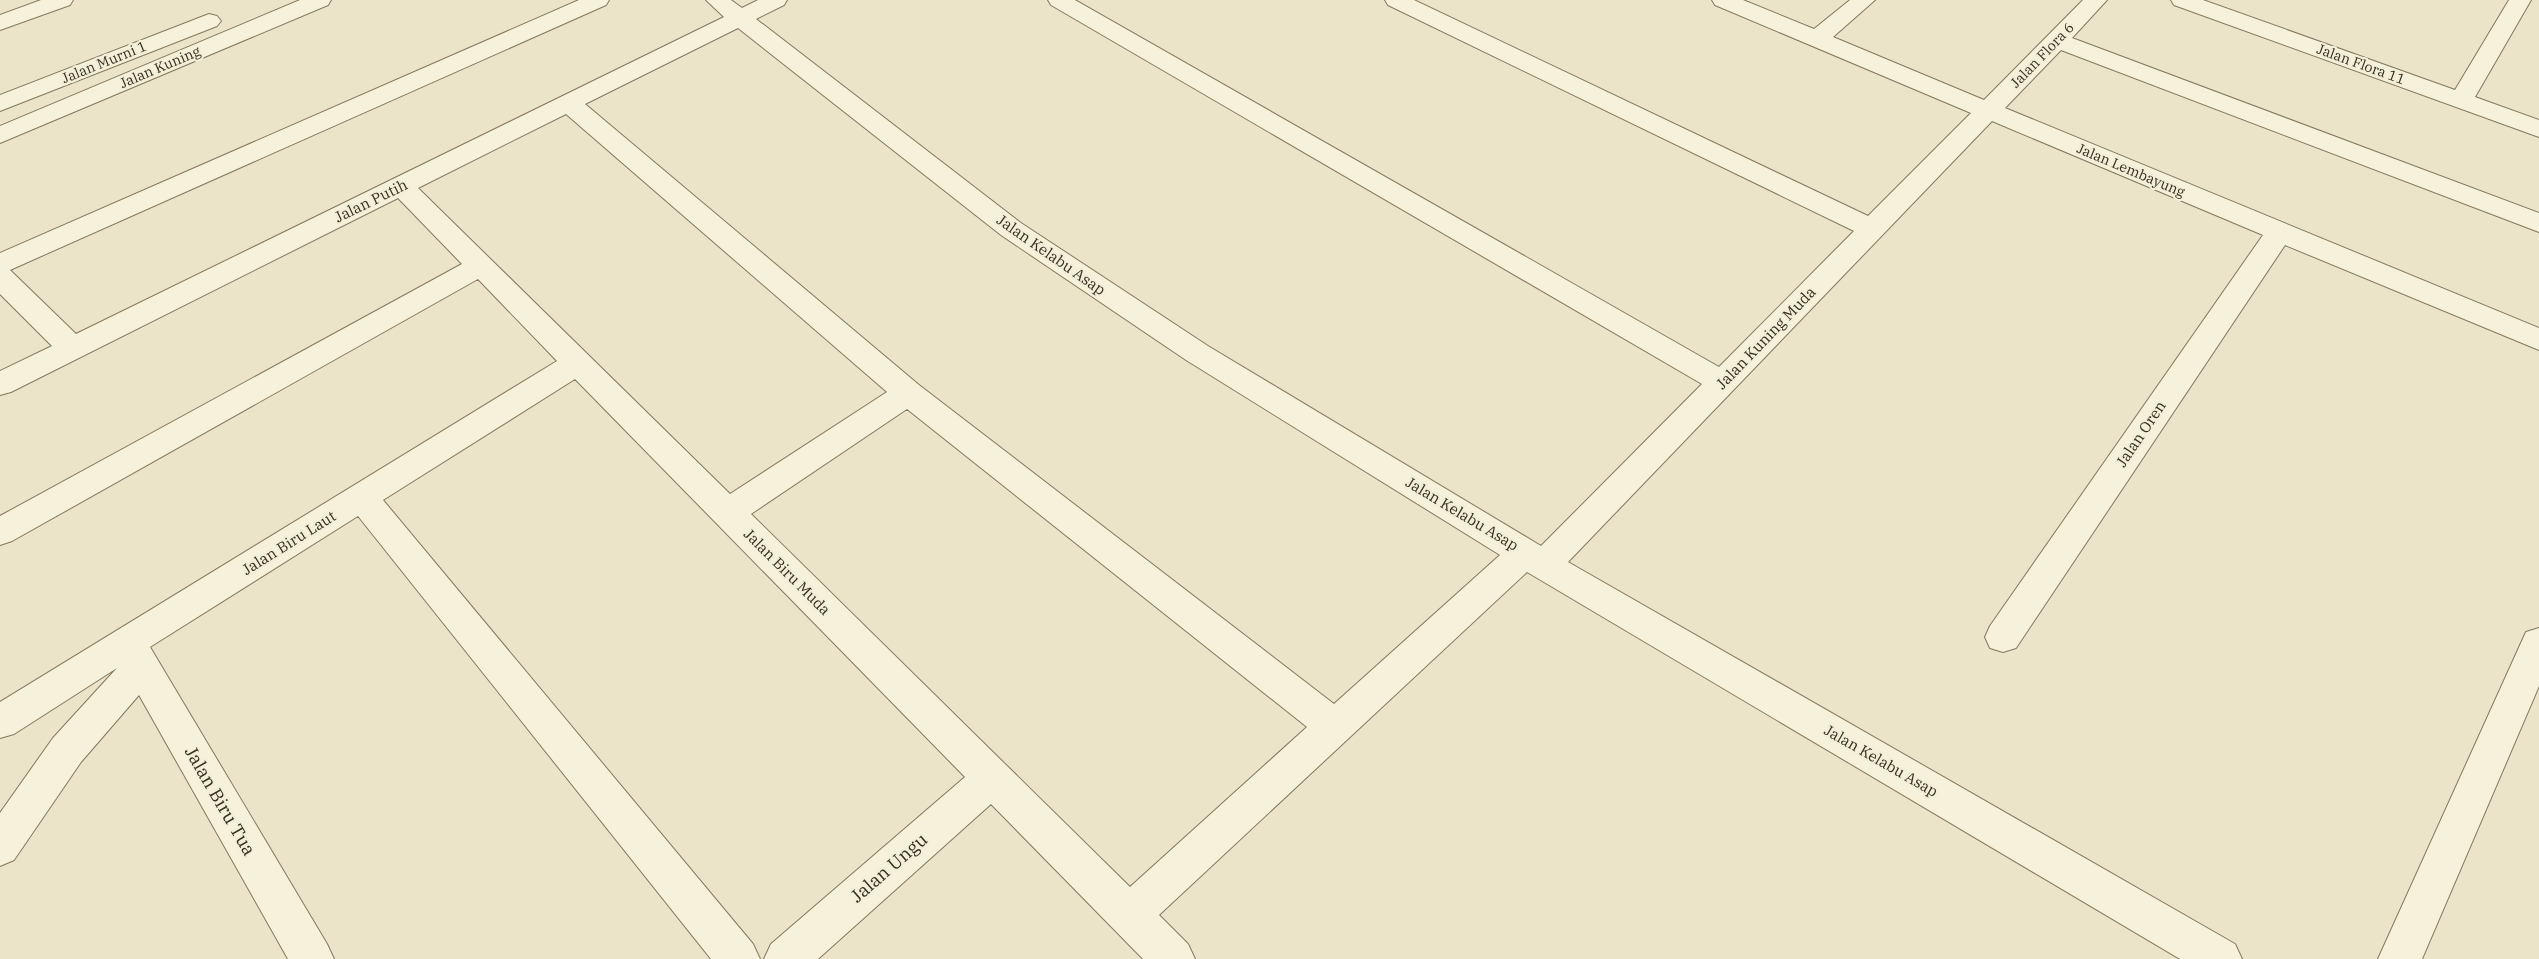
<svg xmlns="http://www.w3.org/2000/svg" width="2539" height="959" viewBox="0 0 2539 959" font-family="'IBM Plex Serif',serif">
  <rect width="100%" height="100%" fill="#ebe4c8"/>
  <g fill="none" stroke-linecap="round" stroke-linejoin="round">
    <defs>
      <path id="minor" d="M41 0H73L70 5 0 30V15Z
        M300 0H331L328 5 0 143V126Z
        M579 0H609L606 5 10 270 76 334 724 17 706 0H731L742 8 758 0H787L784 5 756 19 1021 223 1208 346 1541 546 1702 384 1051 5 1048 0H1075L1719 367 1854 231 1388 5 1385 0H1414L1868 216 1971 113 1715 5 1712 0H1743L1814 29 1850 0H1875L1833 37 1984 100 2083 0H2107L2072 38 2539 213V232L2061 50 2005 108 2539 328V350L2285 245 2016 648 2003 652 1990 648 1985 637 1990 626 2263 235 1992 121 1568 562 2235 944 2242 959H2180L1527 572 1159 915 1188 944 1195 959H1143L991 804 818 959H764L771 944 965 777 575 379 383 500 753 944 760 959H711L358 516 150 647 327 944 334 959H288L139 695 81 762 14 860 0 866V813L53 738 117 668 14 734 0 738V702L557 361 478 279 12 541 0 545V516L462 264 398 198 11 392 0 395V371L52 346 0 294V253ZM738 28 1001 235 1186 360 1500 555 1334 704 919 385 585 104ZM566 114 887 392 730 494 418 188ZM907 409 1307 727 1130 887 751 514Z
        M2171 0H2203L2455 90 2509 0H2531L2475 97 2539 120V137L2174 5Z
        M209 14 217 16 221 21 217 26 0 111V95Z
        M2539 628V686L2422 959H2378L2521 643 2526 632Z"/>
    </defs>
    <!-- minor casing -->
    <use href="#minor" stroke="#85775e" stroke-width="2"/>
    <!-- minor -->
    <use href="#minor" fill="#f6f1da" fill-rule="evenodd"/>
  </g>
  <g text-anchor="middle" stroke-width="4.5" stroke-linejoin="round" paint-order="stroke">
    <!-- far-street labels -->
    <g font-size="14" fill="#372e21" stroke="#f3eed7">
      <text transform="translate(2042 55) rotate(-46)" y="5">Jalan Flora 6</text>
      <text transform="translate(104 62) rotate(-22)" y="5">Jalan Murni 1</text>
      <text transform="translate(2361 64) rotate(20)" y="5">Jalan Flora 11</text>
      <text transform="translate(160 67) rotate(-23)" y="5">Jalan Kuning</text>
      <text transform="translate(2131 170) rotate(23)" y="5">Jalan Lembayung</text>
    </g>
    <!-- street labels -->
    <g font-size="15" fill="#372e21" stroke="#f3eed7">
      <text transform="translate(371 201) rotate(-26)" y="5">Jalan Putih</text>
      <text transform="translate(1051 255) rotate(35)" y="5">Jalan Kelabu Asap</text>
      <text transform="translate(1766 338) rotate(-46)" y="5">Jalan Kuning Muda</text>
      <text transform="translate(2141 434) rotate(-56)" y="5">Jalan Oren</text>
      <text transform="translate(1462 514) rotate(31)" y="5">Jalan Kelabu Asap</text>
      <text transform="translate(289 543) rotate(-32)" y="5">Jalan Biru Laut</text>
      <text transform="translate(787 572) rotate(45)" y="5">Jalan Biru Muda</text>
      <text transform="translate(1881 761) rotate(30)" y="5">Jalan Kelabu Asap</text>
    </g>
    <!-- near-street labels -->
    <g font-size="18" fill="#372e21" stroke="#f3eed7">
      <text transform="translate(220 801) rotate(60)" y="6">Jalan Biru Tua</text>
      <text transform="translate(889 868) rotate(-41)" y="6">Jalan Ungu</text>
    </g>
  </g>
</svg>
